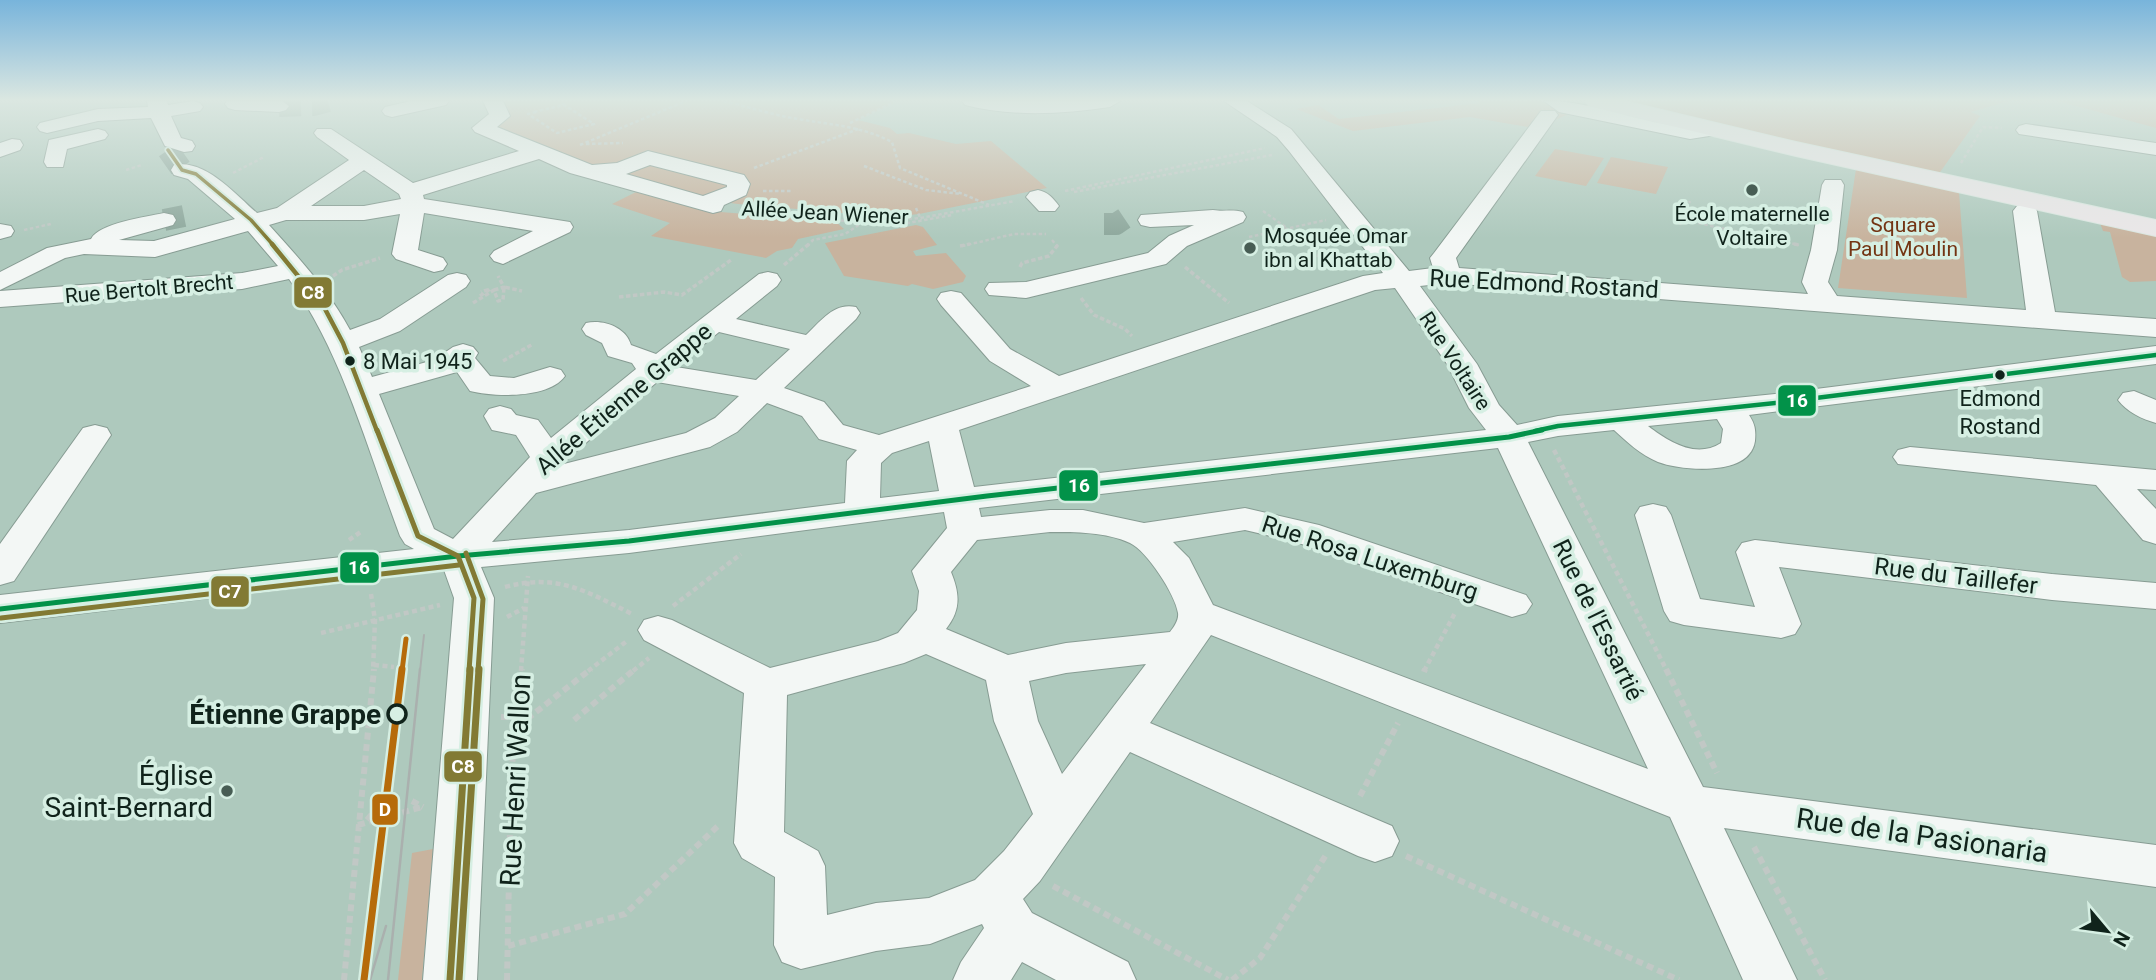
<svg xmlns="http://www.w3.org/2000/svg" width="2156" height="980" viewBox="0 0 2156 980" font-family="Roboto,sans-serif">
  <rect width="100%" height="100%" fill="#aec9bd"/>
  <!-- green -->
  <path fill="#c8b39e" d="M504 101H899L858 120 890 128 897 134 909 133 956 144 991 141 1047 188 919 214 889 217 738 204 693 198 585 167 489 128 508 116Z
    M1478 101H1542L1567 115 1534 128 1470 117 1353 131 1296 109 1318 105 1339 119 1480 103Z
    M1621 101H2008L1971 112 1980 116 1938 175Z
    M2058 101H2156V128Z
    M1555 149 1604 158 1586 186 1535 176Z
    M1611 157 1668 167 1656 194 1597 183Z
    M1856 169 1959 192 1967 298 1838 288Z
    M638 191 708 211 835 221 844 229 798 239 792 248 777 251 766 258 651 236 670 223 612 204Z
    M2100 223 2156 236V281L2130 282 2122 277 2110 232 2103 231Z
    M916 225 923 227 937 245 913 251 916 256 946 253 966 276 963 282 933 289 912 284 908 286 844 276 825 243Z
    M433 849 422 980H398L412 853Z"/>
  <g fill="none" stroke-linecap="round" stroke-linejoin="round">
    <!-- minor-tunnel -->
    <path stroke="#8ea89d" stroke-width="22" stroke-dasharray="22 11" stroke-linecap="butt" d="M279 106 313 105 328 101
      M168 150 182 170
      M164 220 184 216
      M1104 224H1116L1131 214"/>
    <defs>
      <path id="minor" d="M147 101H167L168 105 193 101 200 103 203 107 200 111 171 116 181 138 192 141 195 146 192 151 184 152 165 146 151 118 98 121 47 133 40 131 37 127 40 123 98 109 148 107Z
        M227 101H282L289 106 286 110 279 112 235 110 228 108 225 104Z
        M411 101H449L446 105 392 117 385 115 382 111 385 107Z
        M483 101H503L510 116 497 127 592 165 617 163 648 151 744 175 750 184 746 195 724 205 721 211 713 213 570 173 539 159 423 195 424 199 570 222 573 227 570 232 503 264 494 261 490 256 494 251 533 231 424 213 418 250 443 258 447 264 443 270 434 272 396 259 392 254 400 214 364 220H286L269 225C299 258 329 291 350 330L380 319 448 275 457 273 466 275 470 281 466 287 400 331 359 347 372 377 434 360 453 347 463 344 473 347 478 353 475 358 490 376 514 378 550 367 561 370 565 376C549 399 494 397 470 391L457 372 379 394 434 529 453 539 530 457 516 435 492 430 484 416 489 409 500 406 511 409 516 415 538 420 551 438 636 369 632 363 608 356 602 343 586 335 582 329 586 323C603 319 626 327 631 345L656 354 759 274 768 272 777 274 781 280 777 286 736 319 806 335C821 321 834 302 856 307L860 313 856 319 784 388 824 402 843 425 879 435 1031 386 990 361 941 305 937 299 941 293 951 291 961 293 1010 349 1059 376 1363 276 1383 273 1289 151 1277 137 1224 101H1247L1291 129 1409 271 1433 268 1430 258 1434 253 1541 111H1555L1558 115 1456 258 1459 268 1808 294 1802 282 1811 250 1822 185 1825 180H1841L1844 185 1837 250 1828 282 1837 296 2026 310 2013 211 2017 206 2025 204 2033 206 2037 211 2055 312 2156 319V337L1448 283 1420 286 1477 364 1499 405 1517 425 1558 416 1784 393 2156 346V364L1749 415C1755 424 1756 430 1755 441 1750 477 1682 471 1658 462 1641 455 1627 442 1614 430L1558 436 1528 442 1703 787 2156 845V887L1724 828 1797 980H1743L1670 817 1211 635 1150 723 1392 826 1399 841 1392 856 1375 862 1358 856 1130 752 1040 881 1023 899 1032 913 1128 962 1136 980H1056L1022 962 1011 980H953L961 962 984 928 982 924 930 944 876 951 801 969 782 962 774 945 775 877 742 858 734 843 744 693 644 640 638 630 644 620 658 616 672 620 770 668 878 641 898 633 917 610 919 591 912 571 947 528 944 512 629 553 481 567 494 598 477 980H423L454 598 444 570 0 623V595L414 549 405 544 400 536C368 451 342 352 289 279L242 289 0 307V291L242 273 278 266 248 231 155 257 84 254 65 258 0 290V272L47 248 91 239C99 223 146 217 164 213L173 215 176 220 173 225 119 240 154 241 235 219 188 179 174 175 171 170 174 165C205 158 236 195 257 213L277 208 349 160 317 137 314 133 317 129H331L413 183 519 151 475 132 472 128 489 114ZM650 165 727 185V187L703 196 626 174ZM364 170 399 194 401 199 364 206H311ZM1395 288 1447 364 1469 408 1486 430 974 487 959 430 1375 290ZM719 332 790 349 756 380 676 367ZM657 382 739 396 715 418 686 433 560 465ZM767 403 802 416 819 439 857 450 847 461 845 503 629 530 492 542 536 493 710 447 737 432ZM1717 419 1723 429 1721 443C1696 459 1669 442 1648 426ZM929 441 939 491 880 498 881 463 892 453ZM1498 448 1648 769 1213 605 1189 558 1173 542 1245 530 1296 542 1512 617 1526 613 1532 604 1526 595 1319 525 1245 508 1144 523 1083 510H1050L981 517 979 508ZM1050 532C1076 532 1106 532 1130 543 1147 551 1175 594 1178 613 1179 620 1174 627 1170 632L1066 643 1008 655 946 629C961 610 960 594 951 572L977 540ZM926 654 986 680 994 721 1033 814 1004 851 975 880 929 898 876 903 827 915 825 866 818 851 784 832 787 695 904 663ZM1146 664 1062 774 1038 721 1029 681 1066 673Z
        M962 101H1120L1110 107C1062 114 1013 117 965 105Z
        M1544 101C1593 100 1642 125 1690 127 1701 127 1711 123 1722 126L1725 130 1722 134 1690 139 1559 112Z
        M2026 124 2156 143V155L2019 134 2016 130 2019 126Z
        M98 129 105 131 108 135 105 139 67 149 63 167H47L44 162 49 140Z
        M12 139 20 140 23 145 20 150 0 157V143Z
        M1038 190C1048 192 1053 198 1059 206L1055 211H1039L1026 197 1030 192Z
        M1213 210C1224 212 1231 209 1243 212L1246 217 1243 222 1187 246 1166 264 1026 298 989 295 985 289 989 283 1026 282 1148 253 1169 236 1194 225 1150 227 1141 225 1138 220 1141 215Z
        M0 224 11 226 14 231 11 236 0 239Z
        M2134 391 2156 400V423C2142 419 2127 412 2118 400L2123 393Z
        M95 425 107 428 111 435 14 581 0 585V544L83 428Z
        M1910 447 2156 470V490L2137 489 2156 509V544L2143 540 2096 485 1898 464 1893 457 1898 450Z
        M1653 504 1666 507 1671 515 1700 599 1755 607 1736 552 1742 543 1755 540 2052 574 2156 583V609L2052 600 1779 567 1801 624 1795 634 1781 638 1684 625 1670 621 1664 611 1635 515 1640 507Z"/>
      <path id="major" d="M1586 101H1624L1796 142 2156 220V236L1796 156 1589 106Z"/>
    </defs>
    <!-- minor casing -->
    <use href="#minor" stroke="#879c93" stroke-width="2"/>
    <!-- major casing -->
    <use href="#major" stroke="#dbe7e1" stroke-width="2"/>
    <!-- path-far3 -->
    <path stroke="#c1c8c5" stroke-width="2.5" stroke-dasharray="3.5 2.5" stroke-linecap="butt" d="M0 101H14
      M724 101C748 107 773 115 798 119 832 125 861 126 892 142L900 168 989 205
      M534 112 564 105 560 101
      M536 112 528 114 557 133 594 124 564 105
      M850 123 897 101
      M586 144 623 143
      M580 145 686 101
      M1961 163 1983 127 2002 128
      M864 166 926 190 961 194
      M754 168 861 128
      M126 170 142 165
      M233 173 264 157
      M763 191H791
      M1065 191 1265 148
      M1074 192 1272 155
      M916 208 921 220
      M753 209 891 220 920 218 1015 201
      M1263 211 1287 228V233
      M745 213 897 225 952 215
      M1675 218 1799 245
      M1680 225 1690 201
      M24 230 51 224
      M1249 237 1326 220
      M1052 240 1057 246
      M807 246 813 240 845 234 862 223
      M962 246 1014 234H1046"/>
    <!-- path-far2 -->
    <path stroke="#c1c8c5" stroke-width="3.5" stroke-dasharray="4.5 2.5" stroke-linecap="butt" d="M1794 244 1799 245
      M960 246 970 244
      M1317 255 1345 266
      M784 265 809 244
      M1020 267 1022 263 1049 256 1057 246 1055 244
      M1185 267 1229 303
      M333 276 342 270 380 258
      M494 290 504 287 498 276
      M480 296 490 289 481 292
      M619 297 664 292 682 295 731 260
      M1081 298 1094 315 1125 329 1132 336
      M473 303 494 290 498 301 503 300 504 287 522 291
      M503 361 533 344"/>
    <!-- path-far1 -->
    <path stroke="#c1c8c5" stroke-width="4.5" stroke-dasharray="5 3.5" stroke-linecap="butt" d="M1554 450 1667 671
      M349 540 362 531
      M505 587C557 573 586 591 632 614
      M371 594 375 620 373 671
      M673 606 741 554
      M507 617 524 608
      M321 633 440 605
      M374 665 394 667
      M521 671 528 576
      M588 671 627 641
      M633 671 649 658
      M1424 671 1456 611"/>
    <!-- path -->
    <path stroke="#c1c8c5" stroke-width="6" stroke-dasharray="7 4.5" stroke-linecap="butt" d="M1666 669 1717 773
      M1424 672 1425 669
      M501 717H517
      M574 720 635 669
      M518 726 591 669
      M1360 796 1398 723
      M412 801 423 807
      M367 820 376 809
      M358 825 422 807
      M1754 847 1825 980
      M1406 856 1679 980
      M1053 886 1228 980
      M508 946 625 914 719 825
      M344 980 374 669
      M507 980 511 775 522 669
      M1232 980 1260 958 1326 855"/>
    <!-- minor -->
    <use href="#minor" fill="#f3f7f5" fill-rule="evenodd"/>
    <!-- major -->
    <use href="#major" fill="#eae7e8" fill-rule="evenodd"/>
    <!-- tram-far1 -->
    <path stroke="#aab0ae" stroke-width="2" d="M420 671 424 635"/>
    <!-- tram -->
    <path stroke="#aab0ae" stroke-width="2.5" d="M370 980 386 926
      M388 980 420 669"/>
    <defs>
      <path id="bus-1-far1" d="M1535 431 1558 426 1784 402 2156 355"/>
      <path id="bus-1" d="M0 609 458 556 629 541 987 496 1509 437 1542 430"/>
      <path id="bus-2-far3" d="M168 150 182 170 196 174 251 220 274 246"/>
      <path id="bus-2-far2" d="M272 244 325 309 343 343 377 431"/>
      <path id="bus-2-far1" d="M377 430 418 536 458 556
        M458 556 474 598 469 671"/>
      <path id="bus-2" d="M450 980 470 669"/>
      <path id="bus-3-far1" d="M466 553 483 599 478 671
        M1 618 459 565"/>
      <path id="bus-3" d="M459 980 479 669"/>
    </defs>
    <!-- bus-1-far1 casing -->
    <use href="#bus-1-far1" stroke="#d6efe3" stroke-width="9"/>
    <!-- bus-1 casing -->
    <use href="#bus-1" stroke="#d6efe3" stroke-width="10"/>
    <!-- bus-2-far3 casing -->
    <use href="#bus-2-far3" stroke="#d6efe3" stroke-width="7"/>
    <!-- bus-2-far2 casing -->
    <use href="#bus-2-far2" stroke="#d6efe3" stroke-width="9"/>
    <!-- bus-2-far1 casing -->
    <use href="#bus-2-far1" stroke="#d6efe3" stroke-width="10"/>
    <!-- bus-2 casing -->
    <use href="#bus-2" stroke="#d6efe3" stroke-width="12"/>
    <!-- bus-3-far1 casing -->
    <use href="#bus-3-far1" stroke="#d6efe3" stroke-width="10"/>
    <!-- bus-3 casing -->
    <use href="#bus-3" stroke="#d6efe3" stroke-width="12"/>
    <!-- bus-1-far1 -->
    <use href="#bus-1-far1" stroke="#029249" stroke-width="4.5"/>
    <!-- bus-1 -->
    <use href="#bus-1" stroke="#029249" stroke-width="5"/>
    <!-- bus-2-far3 -->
    <use href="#bus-2-far3" stroke="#827a34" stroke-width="3.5"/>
    <!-- bus-2-far2 -->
    <use href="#bus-2-far2" stroke="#827a34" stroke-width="4.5"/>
    <!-- bus-2-far1 -->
    <use href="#bus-2-far1" stroke="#827a34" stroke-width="5"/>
    <!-- bus-2 -->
    <use href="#bus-2" stroke="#827a34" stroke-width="7"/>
    <!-- bus-3-far1 -->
    <use href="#bus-3-far1" stroke="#827a34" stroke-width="5"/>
    <!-- bus-3 -->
    <use href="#bus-3" stroke="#827a34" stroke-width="7"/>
    <defs>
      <path id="tram-1-far1" d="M402 671 406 639"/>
      <path id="tram-1" d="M364 980 402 669"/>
    </defs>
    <!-- tram-1-far1 casing -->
    <use href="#tram-1-far1" stroke="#d6efe3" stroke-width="10"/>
    <!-- tram-1 casing -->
    <use href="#tram-1" stroke="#d6efe3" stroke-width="12"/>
    <!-- tram-1-far1 -->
    <use href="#tram-1-far1" stroke="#b66b0a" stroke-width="5"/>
    <!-- tram-1 -->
    <use href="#tram-1" stroke="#b66b0a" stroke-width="7"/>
  </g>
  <!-- sky -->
  <linearGradient id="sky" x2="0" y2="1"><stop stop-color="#78b4db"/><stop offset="0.42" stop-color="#dbe7e1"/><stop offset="1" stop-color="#dbe7e1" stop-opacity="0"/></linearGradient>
  <rect width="2156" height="238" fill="url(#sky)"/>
  <!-- markers -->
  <g fill="#475d54" stroke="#d6efe3" stroke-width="2.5">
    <circle cx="1752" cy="190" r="7"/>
    <circle cx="1250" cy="248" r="7"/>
    <circle cx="227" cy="791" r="7"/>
  </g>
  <g fill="#10231b" stroke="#d6efe3" stroke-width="2.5">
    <circle cx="350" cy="361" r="6"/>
    <circle cx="2000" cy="375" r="6"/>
  </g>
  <circle fill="#d6efe3" stroke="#10231b" stroke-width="3.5" cx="397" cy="714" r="9"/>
  <g text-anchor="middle" stroke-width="7" stroke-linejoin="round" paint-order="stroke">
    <!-- far-street labels -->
    <g font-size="21" fill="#10231b" stroke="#d6efe3">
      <text transform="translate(825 213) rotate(3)" y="7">Allée Jean Wiener</text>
      <text transform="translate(149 289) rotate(-5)" y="7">Rue Bertolt Brecht</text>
      <text transform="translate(1455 361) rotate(57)" y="7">Rue Voltaire</text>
    </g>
    <!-- far-poi labels -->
    <g font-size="21" fill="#10231b" stroke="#d6efe3">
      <text x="1752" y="221">École maternelle<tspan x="1752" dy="24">Voltaire</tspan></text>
      <text x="1264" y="243" text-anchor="start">Mosquée Omar<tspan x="1264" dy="24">ibn al Khattab</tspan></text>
    </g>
    <!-- far-park labels -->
    <g font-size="21" fill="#733413" stroke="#d6efe3">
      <text x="1903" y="232">Square<tspan x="1903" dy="24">Paul Moulin</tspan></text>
    </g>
    <!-- bus labels -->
    <g font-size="22" fill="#10231b" stroke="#d6efe3" text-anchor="start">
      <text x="363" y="369">8 Mai 1945</text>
      <text x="2000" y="406" text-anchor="middle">Edmond<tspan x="2000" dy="28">Rostand</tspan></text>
    </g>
    <!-- street labels -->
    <g font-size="24" fill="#10231b" stroke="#d6efe3">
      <text transform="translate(1544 284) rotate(3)" y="8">Rue Edmond Rostand</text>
      <text transform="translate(624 399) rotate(-40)" y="8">Allée Étienne Grappe</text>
      <text transform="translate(1370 558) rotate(18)" y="8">Rue Rosa Luxemburg</text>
      <text transform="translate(1956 576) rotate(7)" y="8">Rue du Taillefer</text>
      <text transform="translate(1598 620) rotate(64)" y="8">Rue de l'Essartié</text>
    </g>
    <!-- near-stop labels -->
    <g font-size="28" font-weight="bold" fill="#10231b" stroke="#d6efe3" text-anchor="end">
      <text x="381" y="724">Étienne Grappe</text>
    </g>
    <!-- near-poi labels -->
    <g font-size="28" fill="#10231b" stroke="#d6efe3" text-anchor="end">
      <text x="213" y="785">Église<tspan x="213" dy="32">Saint-Bernard</tspan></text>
    </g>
    <!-- near-street labels -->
    <g font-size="28" fill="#10231b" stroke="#d6efe3">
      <text transform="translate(515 780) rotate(-87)" y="10">Rue Henri Wallon</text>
      <text transform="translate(1922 835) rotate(8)" y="10">Rue de la Pasionaria</text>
    </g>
  </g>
  <g stroke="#d6efe3" stroke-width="2.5">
    <rect x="293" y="276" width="40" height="33" rx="7" fill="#827a34"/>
    <rect x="1777" y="384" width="40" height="33" rx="7" fill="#029249"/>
    <rect x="1058" y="469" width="41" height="33" rx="7" fill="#029249"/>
    <rect x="339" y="551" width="41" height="33" rx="7" fill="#029249"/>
    <rect x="210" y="575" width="40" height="33" rx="7" fill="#827a34"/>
    <rect x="443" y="750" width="40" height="33" rx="7" fill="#827a34"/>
    <rect x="371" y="793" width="28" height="33" rx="7" fill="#b66b0a"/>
  </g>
  <g font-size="19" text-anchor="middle" font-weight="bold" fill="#fff">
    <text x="313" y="299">C8</text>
    <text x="1797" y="407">16</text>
    <text x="1079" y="492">16</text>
    <text x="359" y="574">16</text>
    <text x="230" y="598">C7</text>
    <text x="463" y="773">C8</text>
    <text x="385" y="816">D</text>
  </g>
  <!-- north arrow -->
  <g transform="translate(2107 931) rotate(119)" stroke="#d6efe3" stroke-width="5" paint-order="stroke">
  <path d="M0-5L12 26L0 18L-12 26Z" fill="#10231b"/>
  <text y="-10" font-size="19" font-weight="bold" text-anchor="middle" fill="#10231b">N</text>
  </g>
</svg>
